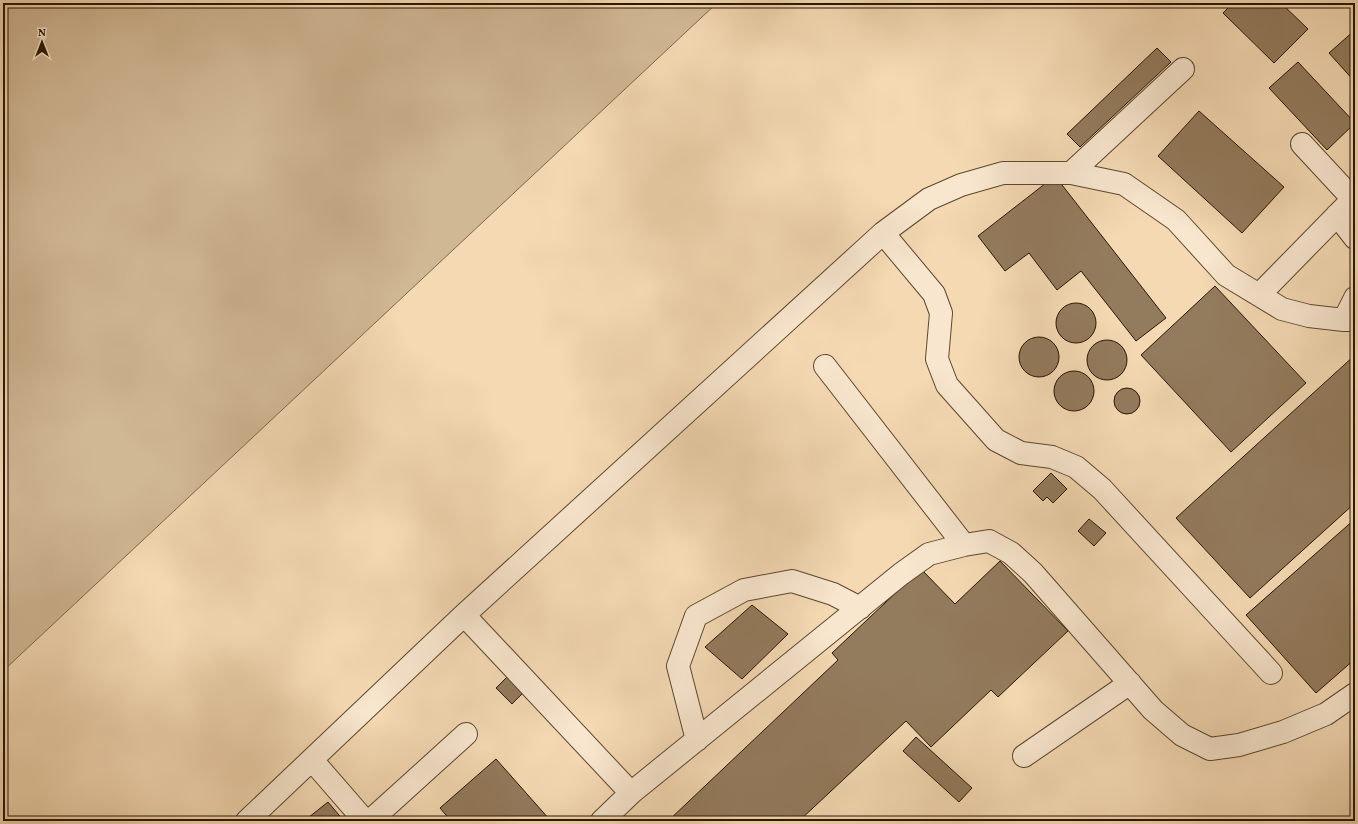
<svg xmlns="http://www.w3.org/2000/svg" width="1358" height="824" viewBox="0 0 1358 824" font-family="Vollkorn,serif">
  <rect width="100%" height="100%" fill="#f4d9b3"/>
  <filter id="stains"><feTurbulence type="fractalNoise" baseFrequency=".005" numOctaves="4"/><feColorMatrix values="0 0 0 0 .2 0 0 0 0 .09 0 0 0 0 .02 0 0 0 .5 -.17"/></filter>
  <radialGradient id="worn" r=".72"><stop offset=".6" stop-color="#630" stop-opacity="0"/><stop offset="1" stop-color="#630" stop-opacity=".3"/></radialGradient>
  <!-- green -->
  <path fill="#d1b895" stroke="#7d674a" d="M3 3H717L3 671Z"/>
  <!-- building -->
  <path fill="#937b5d" stroke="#291600" d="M1233 3H1281L1308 29 1274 63 1223 13Z
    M1355 30V82L1329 53Z
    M1157 48 1171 62 1080 147 1067 134Z
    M1298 62 1355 123 1327 150 1269 88Z
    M1199 111 1284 187 1242 233 1158 156Z
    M1055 176 1166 318 1136 341 1081 271 1057 290 1029 253 1005 271 978 236Z
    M1215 286 1306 383 1231 452 1141 355Z
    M1056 323a20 20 0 1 1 40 0a20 20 0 1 1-40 0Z
    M1019 357a20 20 0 1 1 40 0a20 20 0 1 1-40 0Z
    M1087 360a20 20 0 1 1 40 0a20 20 0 1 1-40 0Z
    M1355 355V503L1250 598 1176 518Z
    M1054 391a20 20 0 1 1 40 0a20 20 0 1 1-40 0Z
    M1114 401a13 13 0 1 1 26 0a13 13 0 1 1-26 0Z
    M1051 473 1067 489 1053 503 1047 497 1043 501 1033 491Z
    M1089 519 1106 533 1094 546 1078 531Z
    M1355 519V659L1316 693 1246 615Z
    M1000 561 1068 631 998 697 991 690 931 747 906 721 799 821H668L838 660 832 653 921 569 955 604Z
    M752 605 788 634 742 679 705 647Z
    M507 677 523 693 512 704 496 688Z
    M916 737 972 788 959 802 903 751Z
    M496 759 550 820 549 821H451L440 808Z
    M328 802 344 821H304Z"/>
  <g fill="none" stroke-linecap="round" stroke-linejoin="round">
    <defs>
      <path id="minor" d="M1302 144 1353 199
        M1071 173 1183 69
        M1337 215 1355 238
        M883 233 934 294 941 313 937 359 947 385 996 440 1021 453 1052 457 1076 467 1102 489 1271 673
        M1259 295 1355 197
        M1344 320 1355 298
        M825 366 964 545
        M464 615 631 793
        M697 740 678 666 696 616 744 590 792 581 833 594 860 608
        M1024 756 1130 683
        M312 760 365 821
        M247 821 464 615 883 233 929 199 961 185 1003 173H1071L1124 184 1176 220 1226 275 1282 309 1309 316 1344 320H1355
        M370 821 466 734
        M602 821 631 793 901 574 929 554 964 545 989 541 1011 553 1033 573 1153 710 1182 735 1210 749 1239 745 1283 732 1326 714 1355 694"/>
    </defs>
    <!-- minor casing -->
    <use href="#minor" stroke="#5c472d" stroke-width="24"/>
    <!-- minor -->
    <use href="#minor" stroke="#f8e6ce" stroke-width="22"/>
  </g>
  <!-- margin -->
  <rect width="1358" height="824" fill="none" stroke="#f4d9b3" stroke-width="16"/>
  <rect x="4" y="4" width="1350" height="816" fill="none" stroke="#291600" stroke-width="2"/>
  <rect x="8" y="8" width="1342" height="808" fill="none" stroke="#291600"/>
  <!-- north arrow -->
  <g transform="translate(42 42)" stroke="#f8e6ce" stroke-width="3" paint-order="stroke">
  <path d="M0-3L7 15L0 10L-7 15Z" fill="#291600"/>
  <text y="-6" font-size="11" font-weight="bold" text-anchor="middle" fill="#291600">N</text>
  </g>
  <rect width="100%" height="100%" filter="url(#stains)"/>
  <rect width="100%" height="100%" fill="url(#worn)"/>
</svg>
